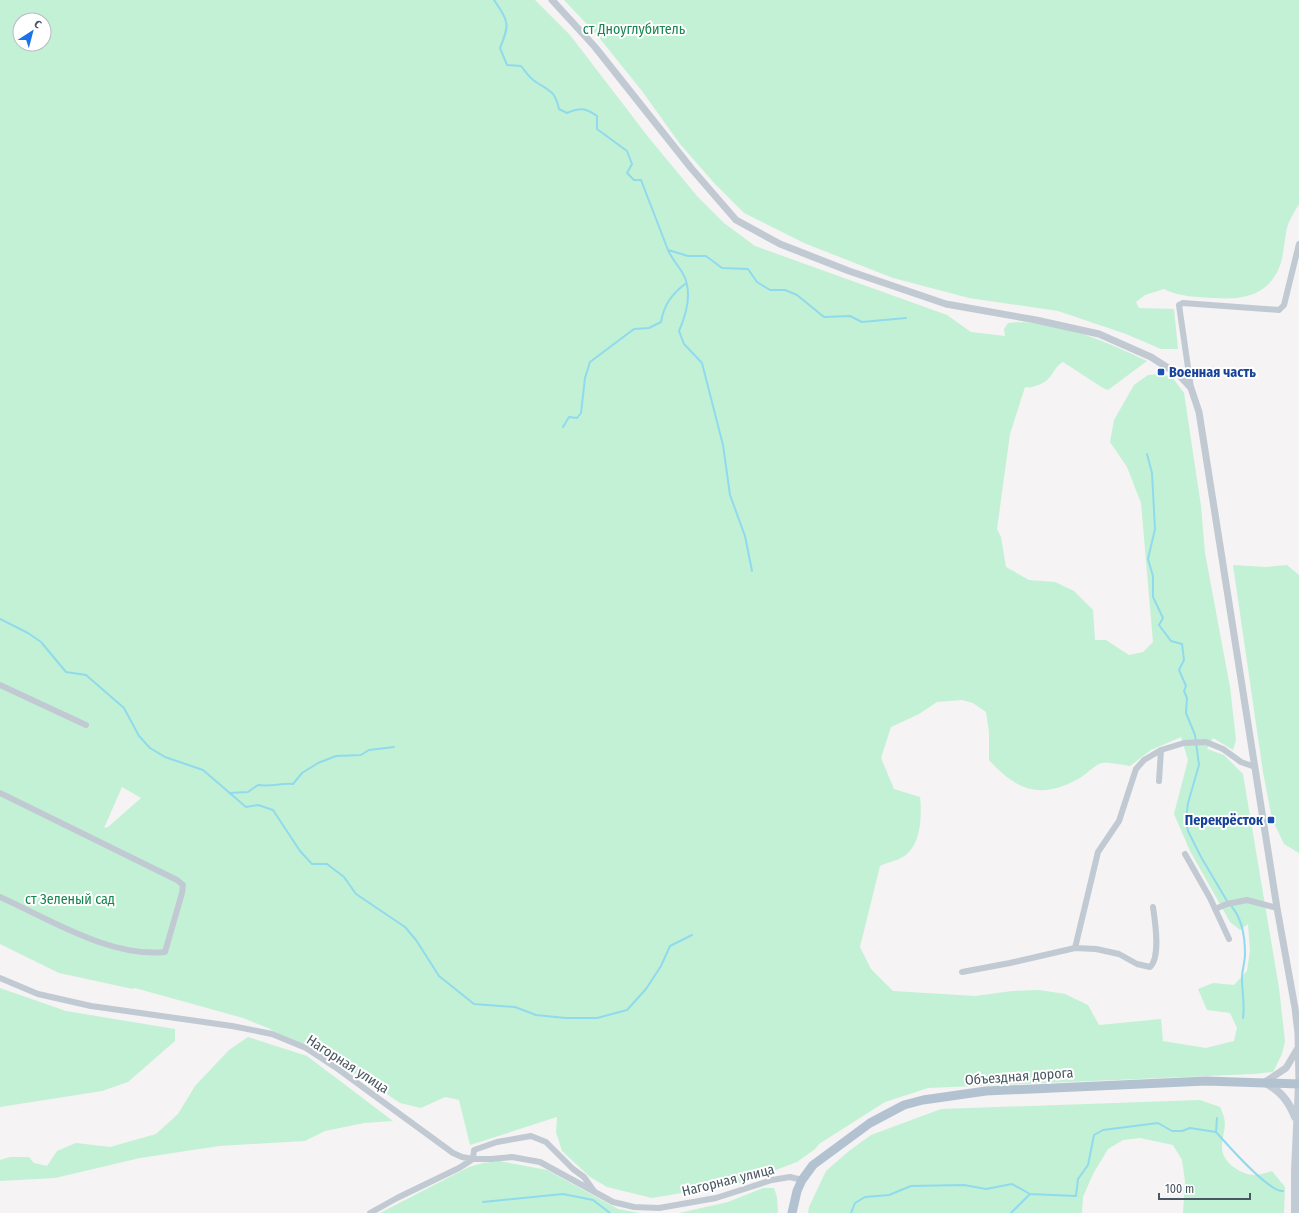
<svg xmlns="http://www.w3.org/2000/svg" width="1299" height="1213" viewBox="0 0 1299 1213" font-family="'Fira Sans Condensed',sans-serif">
  <rect width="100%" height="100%" fill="#f5f3f3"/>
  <!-- green -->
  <path fill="#c3f1d5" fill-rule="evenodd" d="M0 0H535L570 35 649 138 697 196 724 223 755 246 947 315 971 332 1005 336 1004 329 1008 323C1054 318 1106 342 1147 361L1108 390 1103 388 1063 362C1051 369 1054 380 1038 385 1032 387 1031 388 1025 387L1010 434 997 529 1001 537 1006 567 1029 580 1055 582 1074 591 1093 610 1095 640H1106L1129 655 1143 652 1153 642 1141 503 1127 467 1110 442 1114 420 1134 385 1148 375 1161 374 1172 377 1184 393 1201 506 1205 553 1230 687 1236 740 1233 750 1213 738 1207 749 1224 755 1243 774 1279 988 1285 1041 1282 1054 1273 1072 1254 1074 928 1088 885 1102 819 1144 815 1149 797 1162 741 1183 652 1198 607 1187 590 1177 562 1151 556 1132 557 1117 470 1145 459 1100 445 1097 421 1108 400 1103 360 1076 321 1058 268 1028 243 1018 135 988 133 989 59 973 0 944ZM20 20H44V44H20ZM962 700 973 703 986 712 989 732V760C1016 790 1040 800 1078 779 1086 775 1094 765 1102 763 1109 762 1122 765 1130 766L1151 750 1181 737 1188 760 1174 814 1190 851 1230 922 1240 930 1248 924 1250 950 1247 971 1234 985 1213 983 1198 989 1207 1010 1230 1013 1237 1028 1234 1041 1206 1048 1163 1041 1161 1019 1099 1025 1088 1005 1065 994 1039 990 1012 991 975 996 893 991 871 969 860 947 880 866C888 862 901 860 907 854 921 842 922 815 920 797L894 789 881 758 891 727 919 714 937 702ZM122 787 141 798 108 827 104 828Z
    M564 0H1299V204C1295 211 1289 220 1287 228 1284 241 1284 256 1279 268 1267 296 1242 300 1215 298 1197 297 1180 297 1164 289L1145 295 1136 302 1139 308 1174 309 1178 349H1161L1126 334 1058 311 969 298 893 278 804 243 744 213 715 184 680 144 642 91 597 35Z
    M1233 565 1266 567 1287 565 1299 575V853L1284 844 1272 819 1263 772Z
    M0 988 66 1011 175 1029V1041L128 1082 102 1091 0 1107Z
    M248 1037 307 1056 393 1121 364 1123 325 1131 305 1141 219 1146 140 1158 55 1178 0 1181V1160L10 1157H29L34 1163 47 1166 57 1151 76 1143 110 1147 156 1134 178 1114 195 1086 229 1050Z
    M1200 1100 1220 1107C1229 1126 1223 1128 1222 1146 1221 1162 1240 1174 1254 1175 1259 1175 1266 1173 1272 1171L1285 1187 1284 1213H1183L1185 1181 1182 1160 1173 1145 1140 1138 1123 1140 1108 1149 1093 1174 1083 1197 1082 1213H808L809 1207 826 1171 849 1151 871 1135 941 1109Z
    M499 1161 547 1170 618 1209 640 1213H380L469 1167 483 1163Z
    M763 1188H774L777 1197 778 1213H679L728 1202Z"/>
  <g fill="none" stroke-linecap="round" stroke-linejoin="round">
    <!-- stream -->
    <path stroke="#90daee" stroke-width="2" d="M494 0C509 22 510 24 500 48L507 65 521 66C525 71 530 79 536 82 550 91 555 91 559 109L567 113C580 107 586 108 597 116V129L627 151 632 164 627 173 634 180H641L668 250C672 259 677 264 682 272 693 290 687 313 679 331L684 344 702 363 723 445 730 495 745 536 752 571
      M668 250 688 256H706L722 268 748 269 757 282 770 290H785L797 295 824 317 850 316 862 322 906 318
      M563 427 569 417 577 418 581 413 585 378 590 362 634 329 649 328 661 322C664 305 671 295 685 284
      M1147 454 1152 473 1155 529 1148 559 1153 576V597L1163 618 1159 625 1171 641 1182 644 1184 660 1179 670 1186 686 1184 691 1187 698 1186 713 1195 735 1199 765 1188 803 1186 820 1188 831 1201 857 1227 901
      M0 619 28 633 41 642 66 672 86 675 124 708 139 736 150 748 165 757 203 770 246 807 258 805 273 810 300 851 312 864H327L344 877 356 894 405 927 416 940 439 976 474 1004 515 1007 536 1015 566 1018H597L627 1010 646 989 661 966 670 946 692 935
      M229 793 248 792 258 785C273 787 279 783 293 784L302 773 318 763 336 756 361 755 369 750 394 747
      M1232 907C1242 919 1245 938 1245 954 1245 962 1242 970 1242 978 1242 992 1245 1005 1243 1018
      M1216 1132 1217 1118
      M483 1202 563 1194 593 1200 610 1213
      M851 1213 855 1203 865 1197 889 1195 911 1186 964 1185 986 1189 1012 1184 1030 1194 1076 1196 1078 1179 1088 1165 1094 1135 1103 1130 1158 1123 1172 1131H1182L1190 1128 1216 1132C1227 1144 1268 1192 1283 1191
      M1011 1213 1030 1194"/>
    <!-- minor -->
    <path stroke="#c1cad2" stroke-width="6" d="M1191 388 1179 305 1183 303 1279 310 1284 305 1299 244
      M0 685 86 725
      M1159 781 1161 750
      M0 793 177 880 183 885 182 893 165 952C111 958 49 919 0 897
      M1185 854 1210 898 1229 939
      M1215 909 1227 904 1247 900 1277 908
      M1075 948 1098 852 1119 821 1136 769 1144 760 1161 750 1184 743 1206 742 1223 749 1241 762 1255 767
      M962 972 1010 963 1075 948 1096 949 1119 954 1137 964 1150 967C1161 957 1155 921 1153 907
      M0 978 38 994 91 1006 232 1026 272 1034 306 1048 338 1069 453 1153 462 1157 473 1159 474 1150 497 1142 531 1136 546 1142 573 1169 584 1177 594 1191
      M370 1213 397 1198 459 1168 473 1159H491L512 1157 540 1162 613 1202 634 1207 659 1208 716 1198 772 1180 790 1177 802 1180"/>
    <!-- tertiary -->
    <path stroke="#c1cad2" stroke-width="7" d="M552 0 595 47 691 168 736 220 780 244 849 271 946 304 1036 320 1099 334 1151 357 1179 375 1191 388 1199 412 1277 908 1295 1008 1298 1033 1299 1084
      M1265 1082 1286 1068 1298 1048"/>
    <!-- secondary -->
    <path stroke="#c1cbd6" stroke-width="8" d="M1266 1083C1281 1092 1288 1100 1295 1117
      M1295 1213V1171L1299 1084"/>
    <!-- primary -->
    <path stroke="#b3c2d1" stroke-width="9" d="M792 1213 797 1191 802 1180 813 1165 870 1123 904 1105 923 1100 986 1091 1206 1081 1299 1084"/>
  </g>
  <!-- markers -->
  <g fill="#1a4fb4" stroke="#fff" stroke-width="1.5">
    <rect x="1157" y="368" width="8" height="8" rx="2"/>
    <rect x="1267" y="816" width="8" height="8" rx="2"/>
  </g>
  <g text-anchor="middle" stroke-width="4" stroke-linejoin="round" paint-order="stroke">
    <!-- park labels -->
    <g font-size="14" fill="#17864f" stroke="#fff">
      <text x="634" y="34">ст Дноуглубитель</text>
      <text x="70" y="904">ст Зеленый сад</text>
    </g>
    <!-- transit labels -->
    <g font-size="14" font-weight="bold" fill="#164399" stroke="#fff" text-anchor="start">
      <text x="1169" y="377">Военная часть</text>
      <text x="1263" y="825" text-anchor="end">Перекрёсток</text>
    </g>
    <!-- street labels -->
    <g font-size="14" fill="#4a5661" stroke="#fff">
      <text transform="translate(348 1064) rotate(33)" y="5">Нагорная улица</text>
      <text transform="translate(1019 1076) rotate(-4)" y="5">Объездная дорога</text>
      <text transform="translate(728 1180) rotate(-14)" y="5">Нагорная улица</text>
    </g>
  </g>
  <!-- north arrow -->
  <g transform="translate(32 32) rotate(36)"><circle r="19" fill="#ffffff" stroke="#b7bbc0"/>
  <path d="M0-3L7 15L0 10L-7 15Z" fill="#1a73e8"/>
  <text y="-6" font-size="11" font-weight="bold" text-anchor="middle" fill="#4a5661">С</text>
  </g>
  <!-- scale -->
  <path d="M1159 1193v6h91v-6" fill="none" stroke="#4a5661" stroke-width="2"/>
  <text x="1165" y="1193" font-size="12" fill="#4a5661" stroke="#ffffff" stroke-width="3" paint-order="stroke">100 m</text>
</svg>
